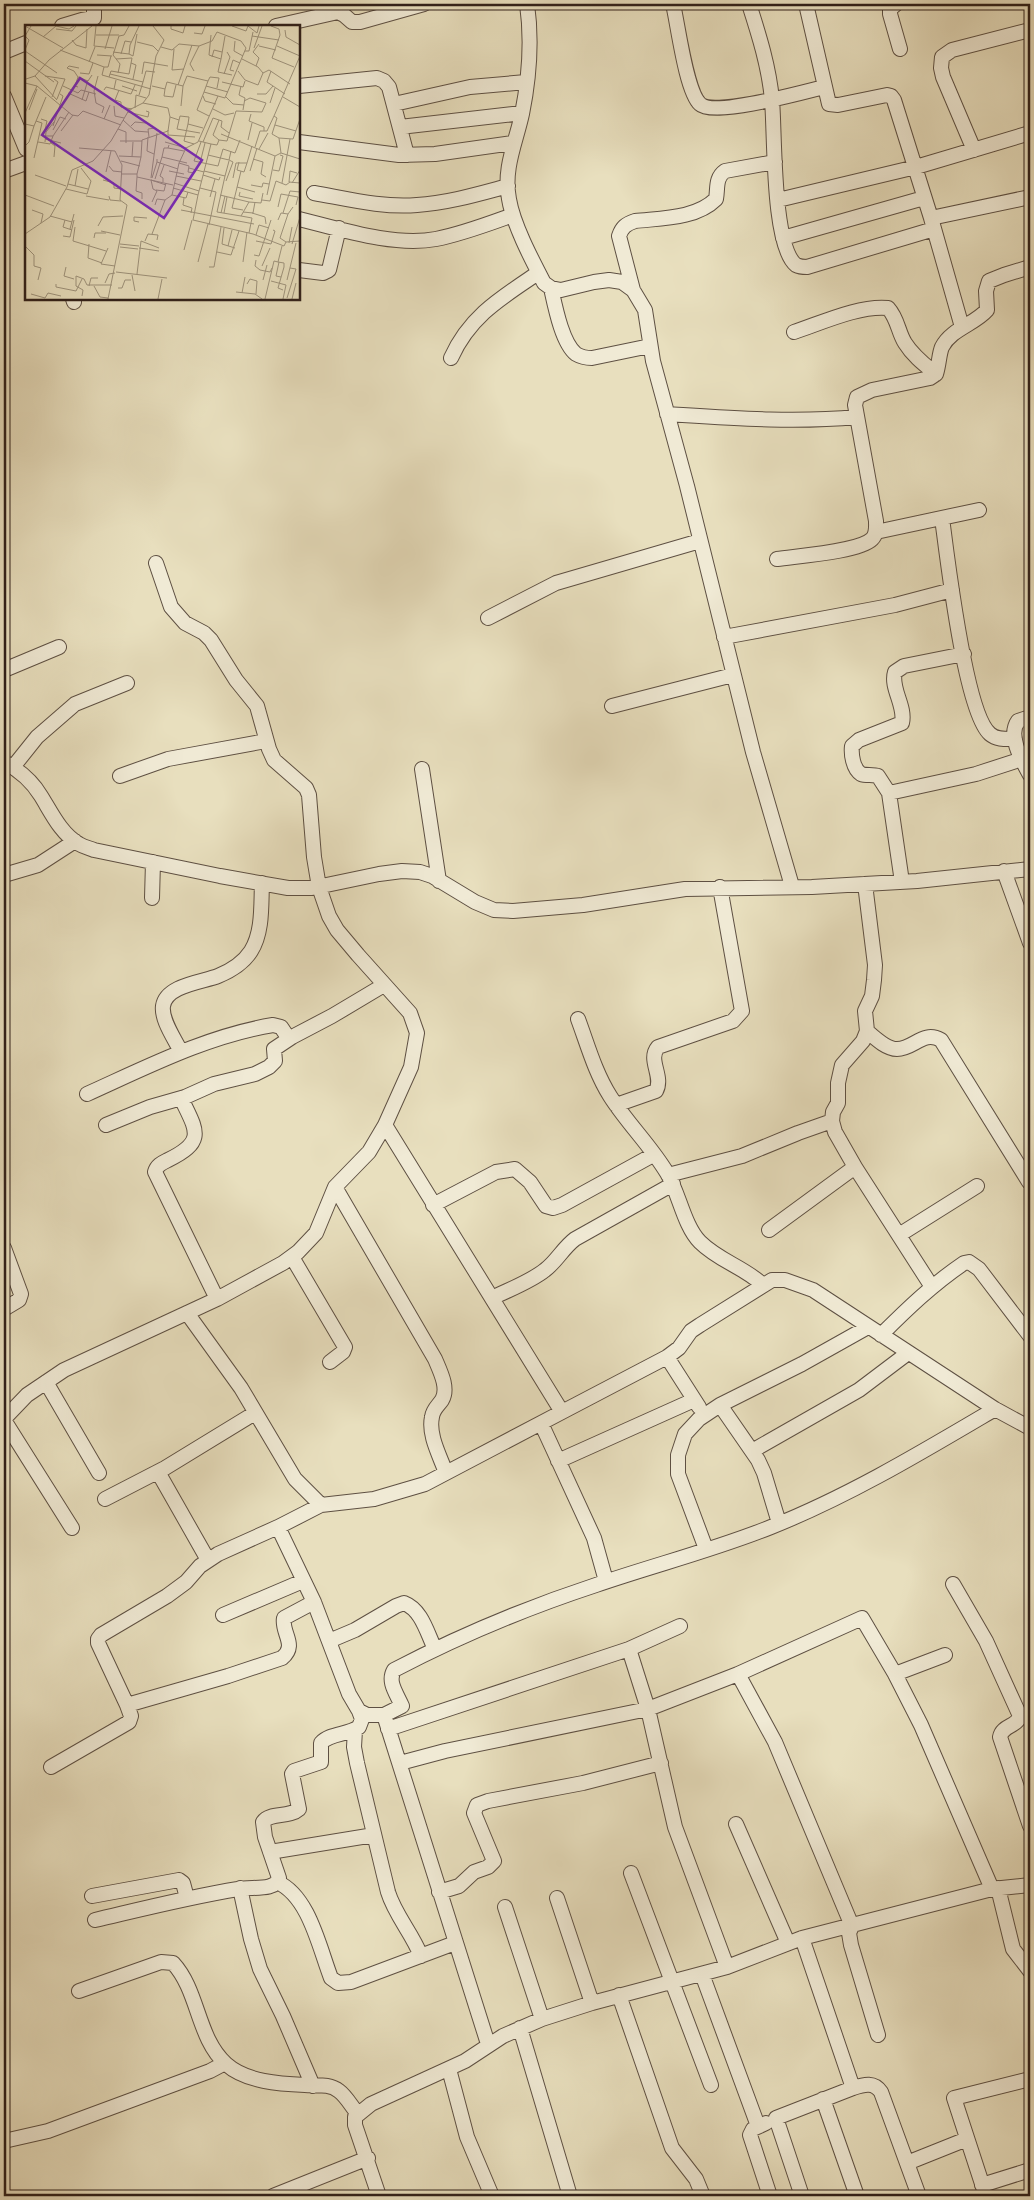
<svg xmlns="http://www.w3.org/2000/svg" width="1034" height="2200" viewBox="0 0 1034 2200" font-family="'IM FELL English',serif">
  <rect width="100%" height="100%" fill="#e8dfbe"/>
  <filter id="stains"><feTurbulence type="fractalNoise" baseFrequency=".004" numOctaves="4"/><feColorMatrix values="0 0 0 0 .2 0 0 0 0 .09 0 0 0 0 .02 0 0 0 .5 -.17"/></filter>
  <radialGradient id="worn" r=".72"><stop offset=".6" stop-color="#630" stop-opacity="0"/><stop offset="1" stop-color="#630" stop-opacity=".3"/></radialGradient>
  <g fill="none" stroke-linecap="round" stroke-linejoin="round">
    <defs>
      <path id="minor" d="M527 4C532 39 529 79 522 114 516 142 503 169 509 199 513 224 532 260 544 283L551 288 561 290 594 282 609 280 622 282 633 290 645 310 653 361 687 486 753 752 792 886
        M673 4C678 25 686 91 700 104 713 117 804 92 824 87
        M749 4C759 35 769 67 772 100 775 133 772 246 796 265 800 267 803 267 807 267L934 229
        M806 4 829 104 838 105 887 95 891 96 894 100 931 218 962 327
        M896 4 890 9V14L900 49
        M82 20 94 18V4
        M62 26 82 20 92 26
        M276 26 338 12 344 15 352 22H360L424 4
        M4 52 26 43
        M299 86 377 78 384 81 389 87 407 155
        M4 96 26 149
        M394 104 470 87 526 82
        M400 127 522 113
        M299 142 399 155 435 154 513 143
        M974 150 943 77 941 68 942 57 952 50 1030 30
        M4 171 26 163
        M314 193C348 199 383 208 417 205 448 203 478 194 508 186
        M778 200 916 167 1030 133
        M931 218 1030 197
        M299 219C340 229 394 247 436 239 462 234 488 224 513 215
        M783 238 924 198
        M299 270 323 273 329 270 339 228
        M551 288C555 306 562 343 576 354 581 357 587 358 592 358L650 346
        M633 290 619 236C622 227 626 224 635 221 661 218 696 219 716 199 718 189 715 178 725 171L775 162
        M73 299 74 302
        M794 332C821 323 860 305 888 308 898 319 898 332 905 343 913 356 925 365 936 374
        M451 358C470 316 501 298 538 273
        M667 414C730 418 793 423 857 417
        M942 518C947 555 965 713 990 734 997 740 1006 739 1015 739
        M876 532 979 510
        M777 559C797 556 859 552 872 539 877 534 876 528 876 521L855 405 857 397 872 390 930 378 936 374C939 365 939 354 942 347 951 329 975 324 987 310L986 291 989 281 1004 275 1030 267
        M488 618 556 583 700 541
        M724 637 895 605 952 590
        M4 670 59 647
        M612 706 733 675
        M1030 717 1018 721C1007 736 1023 762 1030 775
        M4 762C19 770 32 781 41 796 51 812 61 834 79 844 84 847 89 848 94 850L220 876 288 888H312L379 874 402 871 420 872 432 876 475 902 494 910 513 911 583 905 685 889 812 887 917 881 1030 869
        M13 767 37 737 75 704 127 683
        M422 769 439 881
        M120 776 168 759 266 741
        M889 793 976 774 1022 759
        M1004 871 1030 943
        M4 875 38 865 75 841
        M902 882 889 793 878 776C873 774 866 776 861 774 853 769 851 754 852 746L859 740 902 723C906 706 890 688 895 672L904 666 964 654
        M865 884 875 965 874 980 872 996 865 1011 867 1031 863 1041 842 1065 838 1083V1103L833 1112 832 1121 835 1132 855 1167 932 1287
        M152 898 153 862
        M578 1019C588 1046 595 1072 610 1096 627 1123 651 1146 667 1173 679 1193 684 1226 700 1242 719 1261 744 1267 763 1285
        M867 1031C875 1038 886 1049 897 1049 914 1049 923 1030 941 1040L1029 1182
        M181 1052C175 1039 161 1020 163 1006 166 985 203 982 218 976 230 971 244 962 251 951 263 932 261 905 262 883
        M87 1094C147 1067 207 1036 273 1025L281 1027 287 1036 292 1037 332 1016 384 985
        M181 1098C196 1130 207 1141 168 1160 162 1163 157 1165 155 1172L217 1299
        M616 1105 656 1091C664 1076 647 1060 658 1047L733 1021 742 1011 720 887
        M106 1125 150 1107 185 1097 214 1084 255 1074 269 1067 275 1061 274 1049 292 1037
        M668 1175 742 1156 798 1133 832 1121
        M335 1187 435 1359C440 1371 449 1388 442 1400 438 1406 433 1409 432 1417 428 1435 440 1456 446 1473
        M433 1205 496 1172 515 1169 530 1182 546 1206 553 1208 562 1205 653 1155
        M769 1230 855 1167
        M899 1235 977 1186
        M4 1248 21 1294 19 1300 4 1309
        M292 1257 345 1347 343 1352 330 1362
        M492 1298C510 1289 530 1282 545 1270 557 1261 563 1248 575 1239L673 1184
        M187 1313 241 1388 295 1479 321 1505 278 1527 314 1602 349 1694 359 1711 367 1715H384L488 2044
        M881 1335C907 1309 933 1284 964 1263L969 1262 979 1269 1030 1336
        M667 1357 699 1407
        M46 1382 99 1473
        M720 1405 758 1460 764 1473 779 1523
        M562 1412 667 1357 679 1348 691 1331 700 1325 772 1280H785L813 1290 995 1409 1030 1428
        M4 1419 27 1395 64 1370 217 1299 283 1263 298 1252 316 1233 335 1187 369 1152 385 1125 411 1067 417 1033 410 1013 358 955 337 930 329 916 319 887 314 857 309 795 306 788 274 760 269 749 257 706 236 680 211 640 204 633 185 623 171 607 156 563
        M4 1420 72 1528
        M541 1423 594 1538 606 1581
        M752 1451 859 1390 908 1353
        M558 1461 694 1400
        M158 1472 208 1560
        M105 1499 165 1468 255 1413
        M321 1505 374 1499 425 1484 562 1412 385 1125
        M706 1549 678 1474V1455L685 1434 699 1419 720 1405 802 1364 868 1327
        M953 1584 986 1641 1020 1716C1017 1727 1002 1725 1000 1737L1030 1826
        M223 1615 303 1581
        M680 1626 629 1649 648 1709 675 1827 727 1967
        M329 1641 355 1630 396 1606 404 1603C422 1610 427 1633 435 1649
        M895 1674 921 1725 992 1889
        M127 1705 228 1676 282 1658C298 1645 281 1633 284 1618L314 1602
        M384 1715 402 1706C397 1694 387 1682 394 1670 459 1636 526 1608 596 1585 654 1565 714 1550 771 1527 849 1496 922 1452 995 1409
        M388 1729 629 1649
        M355 1730 354 1747 357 1763 388 1892C395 1915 412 1933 421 1956
        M400 1763 445 1751 648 1709 738 1674
        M51 1767 129 1722 131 1716 127 1705 98 1643V1639L101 1635 167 1596 186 1582 200 1566 218 1554 278 1527
        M736 1824 788 1943
        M270 1852 374 1835
        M631 1873 711 2085
        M277 1882C309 1896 319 1947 331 1978L338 1983 351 1982 455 1943
        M240 1888 251 1939 260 1969 283 2016 313 2086
        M998 1888 1013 1949 1030 1971
        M439 1892 459 1886 474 1872 488 1867 494 1861 474 1813 477 1805 488 1801 583 1783 661 1763
        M92 1896 179 1880 183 1883 187 1898
        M557 1898 592 2003
        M505 1907 542 2019
        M95 1920C142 1909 189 1897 238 1889 251 1886 275 1892 279 1878L265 1837 263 1822C270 1812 289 1818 299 1809L292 1774 294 1771 321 1762V1743C330 1733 348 1735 359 1727L362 1719 359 1711
        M802 1938 853 2088 776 2118 802 2196
        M702 1974 758 2126
        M79 1991 161 1962 173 1963C199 1991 197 2038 226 2064 246 2082 280 2084 305 2085 316 2086 329 2083 339 2091 346 2096 352 2107 358 2114
        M619 1995 672 2148 696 2179 703 2196
        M520 2028 570 2196
        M878 2035 851 1945 849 1933 852 1926 775 1742 738 1674 862 1618 895 1674 945 1655
        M449 2069 467 2137 492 2196
        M853 2088C865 2084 874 2082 881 2092L919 2196
        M823 2099 857 2196
        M766 2123 753 2129 750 2135 770 2196
        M4 2141 48 2131 210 2071 225 2063
        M907 2163 967 2139
        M982 2185 1030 2170
        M273 2196 368 2158
        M379 2196 355 2125V2117L371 2104 465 2061 503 2036 542 2019 592 2003 727 1967 802 1938 992 1889 1030 1885
        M986 2196 954 2098 1030 2079"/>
    </defs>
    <!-- minor casing -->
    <use href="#minor" stroke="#5e5043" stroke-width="16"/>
    <!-- minor -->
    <use href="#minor" stroke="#f0ead5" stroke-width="14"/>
  </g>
  <!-- overview -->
  <g transform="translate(25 25)">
    <rect width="275" height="275" fill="#e8dfbe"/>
    <path fill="none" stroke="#9e937c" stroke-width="1" d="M0 1 38 23M71 1 69 21 89 23M146 1V4L158 8 160 1M207 1 221 6 223 1M223 1 232 8 234 1M246 1 254 4 255 10 247 33 269 42M31 4 47 6 51 1M260 5 261 12 275 20M169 8 177 9 180 1M71 10H94M186 10 184 30 196 34 193 47 207 50M227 11 254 15M18 12 31 1 44 4 49 1M47 15 51 20 61 23 62 4M210 16 209 26 218 31M112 17 128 21 133 26M234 21 251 25M252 21 275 31M229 23 237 1M80 24 87 1M149 24 147 45 159 44M0 25 4 15 0 11 6 1M35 25 79 42 77 50 126 64M0 26 32 48M220 26H224L228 7M88 27 104 29M96 29 100 16 106 17M72 30 87 31M108 31 104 29 105 20 114 1M108 31 112 9M275 31 249 91 252 93 247 109 254 113 256 128 275 134M187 32 189 25 197 27M196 34 200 11M0 36 29 57M64 37 70 22M106 38 111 40 108 54M231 41 234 33 228 27 234 19M79 42H83L86 31M169 46 165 39 174 21M209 46 205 45 208 35 215 38M213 46 220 55 233 60 238 48 233 42 217 34M246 46 242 57 260 69M55 48 64 49 68 38M93 48 95 39 88 30 94 11 99 10 104 1M238 48 244 45 265 59M85 49 118 57 114 70M117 49 119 37 143 41M199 49 205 32 202 27M10 51 32 75M20 51 40 54 32 74M73 51 69 66 71 78 79 82 77 88M53 52 49 46 42 43 44 41 54 43M84 52 86 46 104 49 107 33 91 34M1 54 10 51 24 35 67 1M183 56 185 52 194 53 192 63M118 57 121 46 130 47M197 57 218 62 220 56M0 58 12 61 47 90 53 91 58 86 96 100M153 60 167 20M38 61 53 68 56 65 71 69M97 61 112 66M127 61 140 64 142 57 158 61 162 51 183 56 179 67 200 73 221 23 216 16 192 7 187 16 174 21 154 19 147 25 136 22M181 61 203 67M216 61 214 70 220 73 218 85M53 62 50 61 53 52 63 56 67 50M89 64 106 69 110 60M140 64 139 71 148 72 151 60M79 65 81 62 89 64 91 55M94 65 90 75 96 77V82L107 84M179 67 172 85 184 91M43 68 61 76 64 67M232 69H241L248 61M178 71 180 76 191 79M27 72 33 57 29 54M201 72 208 79 219 80M258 72 275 82M57 75 63 55M118 78 143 83 145 92M245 78 250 63M89 81 90 91 99 93M156 81 158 61M110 83 111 70 121 73M188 84 200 90 209 88M4 85 12 64M103 87 123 92 124 87 121 86M0 88 12 61M226 89 224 96 239 102V106M16 94 22 96 20 105M79 94 85 80M98 95 110 106 123 107M194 95 188 110 194 115M0 99 9 101 21 72M163 99 159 116 169 119M250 100 271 106M28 101 38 71 35 69M106 101 110 97 121 98M93 104 101 107V118M28 105 35 92 41 94M143 105V110L170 112M36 106 48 90M175 108 152 104 155 91 164 92 163 99 178 103M196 109 250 131 256 128M20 111H28L44 87M123 112 122 126 129 129M124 112 123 104 130 103M254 113 268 114 275 94M20 114 36 118M223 115 227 98M95 116H117M13 117 25 119 28 111M20 117 21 107 29 97M140 117 161 123M176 117 169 136 193 141 198 124 210 128 215 115M178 117 188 93 197 96 196 102 204 108M26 118 30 121 29 132M186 119 192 120 194 115 202 116 211 86 237 87 241 78 225 73 219 76M144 120 143 123H139L137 132 162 138M0 121 4 117 9 101M230 122 235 106H242L249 91M54 123 90 126 97 140 95 175 102 180 83 274M143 123 159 126M234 124 243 108M183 130 204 135M94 131 116 132 112 149M107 132 108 117M116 132 117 115 143 106 145 92 154 95M9 133 17 98 11 96M132 134V137L153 144M228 134 238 137 236 149 241 152M96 136 115 141M214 137 212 145 219 147 222 138M154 138 164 141 163 147 169 148 171 145M175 138 180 118M84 141 88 146 97 147M164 143 179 147M248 145 254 146 258 131 255 130M144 146 159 149M179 146 200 151 192 187 216 191M216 146 207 183 218 185M225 146 232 123M81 147 86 126M272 148 265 146 264 157 275 158M97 149H112V152L148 160M10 150 41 161M178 150 194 155 195 152M151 151 176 156M200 151 204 136M112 152 111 166 117 168V174M126 153 132 108M127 153 132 137M208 153 211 138H222L227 121M130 154 137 132M78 155 89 158V163L96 164M126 155 128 164 132 166 127 177M126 155 141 160M201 156 208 137 204 135 206 126M138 157V153L135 151 139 140M149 158 174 166M257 158 265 114M267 158 275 145M43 159 63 164M226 160 237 162 238 158 244 159M50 161 53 144M212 162 230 167M148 163 173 170 186 119 174 116M175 163 191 167M41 164 62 169 66 156 56 143M131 165 139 166 141 158M163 167 161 173 147 170 154 138 161 123 173 117 193 71M215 167 214 171 228 174M0 170 29 181M173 170 168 195 228 209 259 221 261 217 275 216M195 170 224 177 216 191 227 193 224 208M242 170 250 131M61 171 84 175M84 171 85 175 96 176M185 172 190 154M159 173 158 180 167 183 166 188M237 175 245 176 251 156 261 160 265 157M224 177 236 178 238 168M130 180 132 174 140 175 147 170M253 182 256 169 273 172 271 180M7 185 18 189 16 198M156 185 229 199M218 187 228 188 230 177M196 188 200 171M199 188 202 172M227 188 240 192 241 199M258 188 265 166 275 167M25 191 47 197M40 195 38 202 47 205M253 195 256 188 263 189 268 182M114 197 109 196V192L122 193M184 200 191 167M73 201 78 192 98 191M50 202 48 216 81 226M199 203 197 219 210 223M45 204 49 189M76 206 95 210M0 209 25 192 42 162 47 145 68 136 86 116 104 85 118 78 124 70 131 31 139 15 128 1M127 209 140 175M231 210 234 200 244 203M38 211 45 212 49 195M69 213 70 208H81M120 216 123 209 133 210 132 215M231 216 246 219 250 206 248 205M261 217 255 213 263 189M264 218 267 202M64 219 63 233 77 238M95 219 114 221M267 219 275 192M0 221 9 230V241L16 243 13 255M203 221 207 205M257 221 253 237 259 238V242L253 263 258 265M95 222 113 224M83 223 76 239 90 241M114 223 134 226M159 225 167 195M192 227 206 230 214 206M229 230 234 231 246 195M231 235 230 241 235 245 245 247 247 243M173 237 183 199M218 237 222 207M254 237 251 251 256 252M237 241 245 223M41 242 39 251 49 254M184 242H189L196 202M91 247 142 253M112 249 116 216 134 223M107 250 110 266M238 255 242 240M262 255 271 218M246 256 261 260 258 274M80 258 84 249 90 248M31 259V262L51 266 57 254M222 259 225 254 232 256 231 269M64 261 66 253H73M69 261 75 272 83 273M93 263H97L100 255H106M211 267 230 269 237 274M217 268 220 252M6 269 20 273 23 268 36 271M57 271 58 265 51 261V251L59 254 62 260H87M262 273 271 244 265 243M133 274 137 254M240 274 249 236 253 237M267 274 271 258"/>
    <path fill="#7b2cbf" fill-opacity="0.15" stroke="#7b2cbf" stroke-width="2.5" d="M55 53 177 135 139 193 17 110Z"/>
    <rect width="275" height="275" fill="none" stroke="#30201a" stroke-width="2.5"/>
  </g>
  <!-- margin -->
  <rect width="1034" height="2200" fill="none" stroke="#e8dfbe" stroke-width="20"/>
  <rect x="5" y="5" width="1024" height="2190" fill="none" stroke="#30201a" stroke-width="2.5"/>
  <rect x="10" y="10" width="1014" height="2180" fill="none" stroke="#30201a"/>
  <rect width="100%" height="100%" filter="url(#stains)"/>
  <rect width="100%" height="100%" fill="url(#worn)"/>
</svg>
